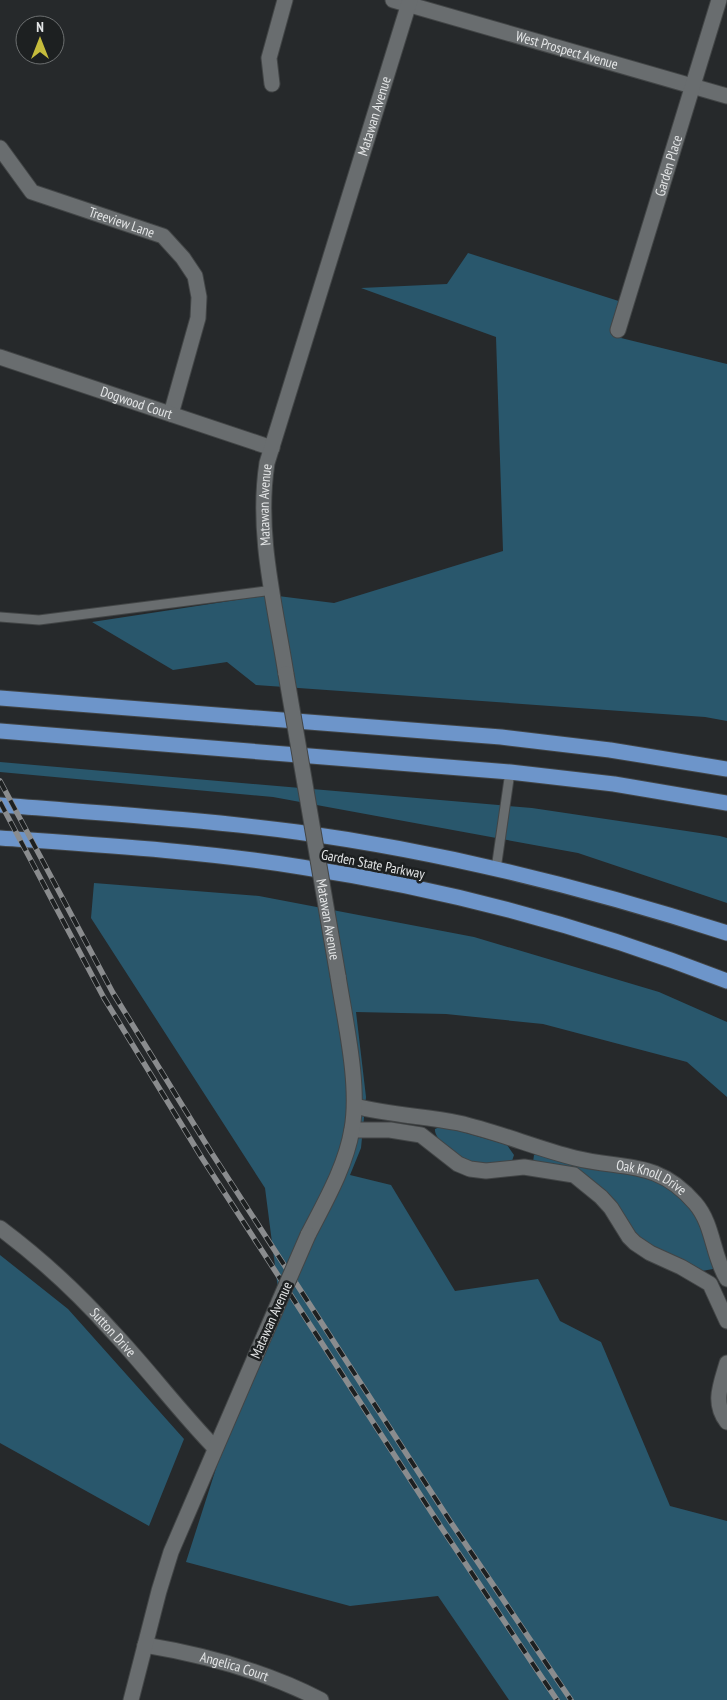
<svg xmlns="http://www.w3.org/2000/svg" width="727" height="1700" viewBox="0 0 727 1700" font-family="'PT Sans Narrow',sans-serif">
  <rect width="100%" height="100%" fill="#26292b"/>
  <!-- green -->
  <path fill="#29576c" d="M468 253 628 304 621 338 727 364V721L705 717 256 685 227 662 173 670 92 622 270 595 334 603 503 551 496 337 361 288 447 284Z
    M0 762 532 808 720 836 727 838V903L578 853 273 797 0 772Z
    M94 883 259 896 474 937 659 992 727 1022V1097L687 1062 543 1024 446 1014 356 1012 366 1097 361 1148 350 1175 391 1185 455 1291 538 1279 560 1321 601 1342 670 1506 727 1521V1700H509L438 1596 350 1606 186 1562 263 1322 278 1289 265 1188 91 918Z
    M442 1126 507 1145 514 1155 512 1161C505 1165 473 1166 465 1163 457 1158 433 1138 435 1129Z
    M538 1154C588 1164 662 1166 693 1212 704 1228 708 1247 714 1265L713 1269 702 1271 640 1240 614 1200 592 1180 582 1175 533 1162 534 1155Z
    M0 1255 68 1309 184 1439 149 1526 0 1443Z"/>
  <g fill="none" stroke-linecap="round" stroke-linejoin="round">
    <defs>
      <path id="lane" d="M0 617 39 620 273 590
        M496 869 510 772"/>
      <g id="street">
        <path id="s1" d="M393 0 727 96"/>
        <path d="M272 84 269 58 285 0"/>
        <path id="s2" d="M0 148 32 192 163 236 183 258 195 276 199 297 198 318 171 414"/>
        <path id="s3" d="M618 330 719 0"/>
        <path id="s4" d="M0 357 272 448"/>
        <path id="s5" d="M355 1106C389 1115 424 1116 459 1123 498 1132 536 1148 575 1158 624 1170 657 1159 695 1203 714 1225 712 1255 727 1279"/>
        <path d="M352 1130H390L421 1135 458 1164 470 1169 486 1171 524 1167 574 1175 601 1197 611 1208 629 1237 635 1243 650 1253 681 1267 710 1284 727 1321"/>
        <path id="s6" d="M0 1228C40 1258 78 1293 112 1331 148 1369 179 1411 215 1448"/>
        <path d="M727 1363C721 1384 712 1403 727 1422"/>
        <path id="s7" d="M145 1645C205 1655 267 1672 321 1700"/>
      </g>
      <g id="secondary">
        <path id="s8" d="M286 674C275 604 256 534 267 463L410 0"/>
        <path d="M308 1235C325 1202 346 1166 352 1129 360 1085 345 1021 338 976"/>
        <path d="M131 1700 159 1591 171 1552 265 1334"/>
      </g>
      <path id="highway" d="M0 698 501 737 610 750 727 769
        M0 731 510 772 614 784 727 803
        M0 805C99 813 199 819 297 832 444 852 587 888 727 933
        M0 838C100 845 202 851 301 867 446 889 591 928 727 981"/>
    </defs>
    <!-- lane casing -->
    <use href="#lane" stroke="#424546" stroke-width="11"/>
    <!-- street casing -->
    <use href="#street" stroke="#424546" stroke-width="17"/>
    <!-- secondary casing -->
    <use href="#secondary" stroke="#424546" stroke-width="17"/>
    <!-- highway casing -->
    <use href="#highway" stroke="#424546" stroke-width="17"/>
    <!-- lane -->
    <use href="#lane" stroke="#696d6f" stroke-width="9"/>
    <!-- street -->
    <use href="#street" stroke="#696d6f" stroke-width="15"/>
    <!-- secondary -->
    <use href="#secondary" stroke="#696d6f" stroke-width="15"/>
    <!-- highway -->
    <use href="#highway" stroke="#6d95ca" stroke-width="15"/>
    <defs>
      <path id="rail" d="M0 781 113 993 211 1152 450 1521 571 1700
        M0 802 104 998 202 1158 441 1527 557 1700"/>
    </defs>
    <!-- rail casing -->
    <use href="#rail" stroke="#8a8c8e" stroke-width="5.5"/>
    <!-- rail -->
    <use href="#rail" stroke="#1d2021" stroke-width="4" stroke-dasharray="11" stroke-linecap="butt"/>
    <defs>
      <g id="secondary-bridge">
        <path id="s9" d="M286 674 338 976"/>
        <path d="M265 1334 308 1235"/>
      </g>
    </defs>
    <!-- secondary-bridge casing -->
    <use href="#secondary-bridge" stroke="#424546" stroke-width="17" stroke-linecap="butt"/>
    <!-- secondary-bridge -->
    <use href="#secondary-bridge" stroke="#696d6f" stroke-width="15"/>
  </g>
  <g text-anchor="middle" stroke-width="5" stroke-linejoin="round" paint-order="stroke">
    <!-- street labels -->
    <g font-size="14" fill="#e3e5e6" stroke="#1d2021">
      <text dy="5" stroke="none"><textPath href="#s1" startOffset="181">West Prospect Avenue</textPath></text>
      <text dy="5" stroke="none"><textPath href="#s8" startOffset="576">Matawan Avenue</textPath></text>
      <text dy="5" stroke="none"><textPath href="#s3" startOffset="172">Garden Place</textPath></text>
      <text dy="5" stroke="none"><textPath href="#s2" startOffset="149">Treeview Lane</textPath></text>
      <text dy="5" stroke="none"><textPath href="#s4" startOffset="144">Dogwood Court</textPath></text>
      <text dy="5" stroke="none"><textPath href="#s8" startOffset="171">Matawan Avenue</textPath></text>
      <text transform="translate(373 864) rotate(11)" y="5">Garden State Parkway</text>
      <text dy="5" stroke="none"><textPath href="#s9" startOffset="249">Matawan Avenue</textPath></text>
      <text dy="5" stroke="none"><textPath href="#s5" startOffset="306">Oak Knoll Drive</textPath></text>
      <text transform="translate(271 1320) rotate(-66)" y="5">Matawan Avenue</text>
      <text dy="5" stroke="none"><textPath href="#s6" startOffset="154">Sutton Drive</textPath></text>
      <text dy="5" stroke="none"><textPath href="#s7" startOffset="92">Angelica Court</textPath></text>
    </g>
  </g>
  <!-- north arrow -->
  <g transform="translate(40 40)"><circle r="24" fill="#1d2021" stroke="#6c6f70"/>
  <path d="M0-4L9 19L0 12L-9 19Z" fill="#c6bc3c"/>
  <text y="-8" font-size="14" font-weight="bold" text-anchor="middle" fill="#e3e5e6">N</text>
  </g>
</svg>
